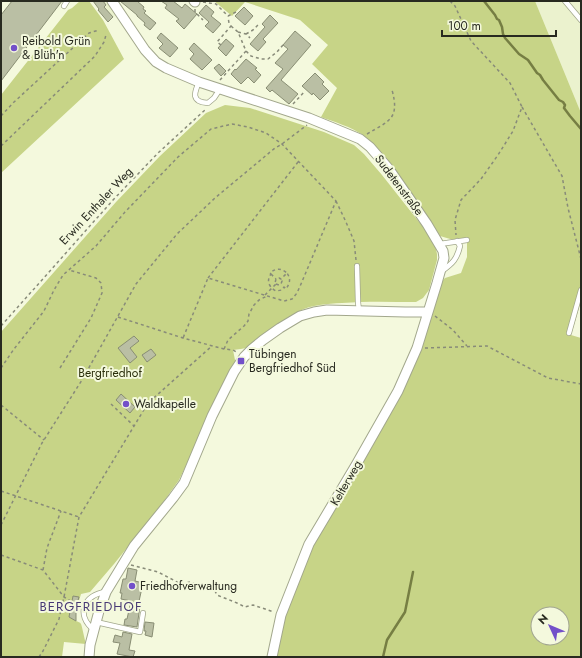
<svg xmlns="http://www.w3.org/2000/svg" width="582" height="658" viewBox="0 0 582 658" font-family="Jost,sans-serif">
  <rect width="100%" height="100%" fill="#f4f9dd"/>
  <!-- built -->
  <path fill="#ebf2ce" d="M93 1H112L119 12 108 22 98 10 99 9Z
    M535 1H581V113Z"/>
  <!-- green -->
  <path fill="#c7d487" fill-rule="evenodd" d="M80 1H89L103 20 124 59 1 173V95L68 10 72 8Z
    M214 1H535L581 113V301L571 335 581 338V657H275L284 616 312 545 400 391 440 283 445 278 461 273 467 257V241H457L440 236C429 218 417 201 405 184 394 168 379 147 363 135 351 127 335 122 321 117L337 88 312 64 328 45 300 20 245 2 232 16ZM538 614H562V638H538Z
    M225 105 250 108 324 132 354 145 364 154 382 175 423 227 435 245 437 254V260L429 290 423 298 416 302C391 302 367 301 342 303 327 304 312 304 298 312 280 321 266 338 248 347 244 349 238 349 233 350L236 365 210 415 179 480 159 508 114 564 90 592 81 594 76 611V621C78 622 80 622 81 624 82 626 85 641 86 644L64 642 62 657H1V332L116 202 160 156 206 113Z"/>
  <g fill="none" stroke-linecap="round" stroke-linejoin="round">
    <!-- stream -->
    <path stroke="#767e43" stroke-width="2.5" d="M484 1 495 15 497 19 499 20 502 27 503 34 505 38 519 54 528 60 537 73 540 75 543 80 559 100 563 102 565 105 564 108 570 116 581 129
      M383 657 387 640 405 612 413 572"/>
  </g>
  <!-- building -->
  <path fill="#babfa4" stroke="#898e74" d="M12 1H62L1 81V15Z
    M93 1H103L106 5 104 7 113 17 108 22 98 10 99 9Z
    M120 1H137L144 7 143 9 146 11 144 13 156 23 150 30 144 25 145 23 137 16V15Z
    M161 1H173L182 8 185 4 197 14 184 29 176 21 179 19 165 8 167 5Z
    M206 5 214 12 211 16 221 24 213 33 205 26 209 22 199 13Z
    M244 7 253 16 245 25 235 16Z
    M270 15 278 23 263 39 266 42 258 51 250 44 265 27 262 24Z
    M295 31 311 45 281 80 298 94 289 104 272 90 270 92 266 88 283 69 275 63 288 49 283 45Z
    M161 33 178 48 170 57 159 48 163 44 157 38Z
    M226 39 234 46 226 56 218 48Z
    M194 43 212 60 202 70 190 59 194 54 189 49Z
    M246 59 257 68 255 69 261 75 254 83 248 77 241 84 231 74 235 69 236 70Z
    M219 64 226 71 221 76 214 68Z
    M315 73 324 82 322 84 329 91 320 100 313 93 312 95 302 86Z
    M134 336 139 341 130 348 137 357 130 363 118 348Z
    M151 349 156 355 147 362 142 355Z
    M121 394 135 407 130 413 116 400Z
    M128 568 137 570 135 581 143 583 138 606H140L137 627 124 625 125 619H127L131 601 121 599 122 593H120L123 579H126Z
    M73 596 79 597 76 607V621L69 617Z
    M145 622 154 623 152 637 145 635 146 631H144Z
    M123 632 132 634 129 650 135 651 133 657 117 654 120 643 113 642 115 635 122 637Z"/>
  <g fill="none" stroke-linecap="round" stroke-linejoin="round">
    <defs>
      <path id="service" d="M565 1 581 20
        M64 6 67 1
        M199 82C194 93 191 102 208 103L214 98 220 89
        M440 244 467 240
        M357 266 358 302 359 311
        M442 271C453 263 457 259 460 246L457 241
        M569 333 581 290
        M96 622 140 632 143 613
        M94 630C75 615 84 594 106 592"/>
      <path id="minor" d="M112 1 145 50 156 62 166 68 199 82 309 118 360 139 370 147 389 169 427 224 443 251 444 258 437 283 417 348 398 391 356 465 309 544 281 615 272 657
        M194 1 195 2
        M89 657 90 645 99 611 106 592 134 546 173 498 184 483 212 416 234 372 244 357 252 349 263 340 280 328 300 316 314 312 327 310 405 312H428"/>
    </defs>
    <!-- service casing -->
    <use href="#service" stroke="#a2a78c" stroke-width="6"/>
    <!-- minor casing -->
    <use href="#minor" stroke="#a2a78c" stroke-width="11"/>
    <!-- path -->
    <path stroke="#888b79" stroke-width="1.5" stroke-dasharray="3 3" stroke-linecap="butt" d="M450 1 455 6 471 41 510 83 522 107 513 131 498 155 481 179 461 200 455 220 456 235
      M203 2 216 4 228 16 238 11
      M195 9V12L203 20
      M231 26 238 32 246 51 251 56 261 59H268L277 52 283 45
      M238 32 246 34 250 38
      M246 34 253 30 259 24
      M221 45 217 42 231 26 229 23 228 17
      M220 80 246 51
      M293 104 305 91
      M522 107 562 176 568 208 581 259
      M1 116 13 103 89 33 99 30
      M367 134C389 121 400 119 392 90
      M1 146 95 56 104 42 106 35
      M336 201 346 222 354 241 356 260
      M271 274 276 279
      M208 278 298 162
      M276 284 279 285 281 284 282 281 281 279
      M265 295 276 284 275 283 276 279 279 278 281 279 287 273C281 268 276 268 270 273L271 274C266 281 269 287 276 291L282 290 284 287 286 289C290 283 291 279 287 273
      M435 316 453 330 467 346
      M118 317 183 338 224 349 233 350 238 353
      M1 326 113 200 158 153 206 109
      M425 348 487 346 548 378 581 384
      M224 349 228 340 244 326 248 321 249 314 254 305 259 300 267 296
      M1 368 14 349 44 311 54 290 63 275 96 246 125 212 178 157 211 129 232 124 248 127 266 133 282 144 336 201 301 284 297 293 292 299 284 301 208 278 183 338
      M60 368 91 318 102 293 101 283 96 278 69 270
      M111 404 134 426
      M1 405 44 440
      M1 491 79 517
      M1 525 42 443 82 380 136 284 177 234 215 198 275 148 282 144 307 125
      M1 555 43 570 64 597 72 602
      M131 565 158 572 181 584 190 582 214 589 217 595 237 603 245 607 253 605 274 612
      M43 570 47 548 61 511
      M39 657 43 651 59 619 64 597 79 517 148 403 212 346"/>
    <!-- service -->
    <use href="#service" stroke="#fff" stroke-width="4.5"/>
    <!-- minor -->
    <use href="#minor" stroke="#fff" stroke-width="9"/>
  </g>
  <!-- markers -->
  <g fill="#7350c9" stroke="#f4f9dd" stroke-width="1.5">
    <circle cx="14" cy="48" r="4"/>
    <rect x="237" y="357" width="8" height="8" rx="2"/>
    <circle cx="126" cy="404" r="4"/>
    <circle cx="132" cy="586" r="4"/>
  </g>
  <g text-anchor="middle" stroke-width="4" stroke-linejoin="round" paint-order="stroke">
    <!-- poi labels -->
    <g font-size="12" fill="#282a20" stroke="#f4f9dd" text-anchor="start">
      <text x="22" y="45">Reibold Grün<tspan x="22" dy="14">&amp; Blüh'n</tspan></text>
      <text x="249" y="358">Tübingen<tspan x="249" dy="14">Bergfriedhof Süd</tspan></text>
      <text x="134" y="408">Waldkapelle</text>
      <text x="140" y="590">Friedhofverwaltung</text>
    </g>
    <!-- street labels -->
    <g font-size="12" fill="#282a20" stroke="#f4f9dd">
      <text transform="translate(399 185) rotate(53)" y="4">Sudetenstraße</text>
      <text transform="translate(96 206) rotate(-47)" y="4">Erwin Enthaler Weg</text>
      <text transform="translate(346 483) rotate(-60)" y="4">Kelterweg</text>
    </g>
    <!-- park labels -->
    <g font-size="12" fill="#2a2e0b" stroke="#f4f9dd">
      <text x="110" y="377">Bergfriedhof</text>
    </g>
    <!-- neighbourhood labels -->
    <g font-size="13" letter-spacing="1" fill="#473875" stroke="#f4f9dd">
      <text x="91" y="611">BERGFRIEDHOF</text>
    </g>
  </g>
  <!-- border -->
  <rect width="582" height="658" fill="none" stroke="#282a20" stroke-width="4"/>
  <!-- north arrow -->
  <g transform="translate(550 626) rotate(314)"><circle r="19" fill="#f4f9dd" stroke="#a2a691"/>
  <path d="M0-3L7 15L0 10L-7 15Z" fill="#7350c9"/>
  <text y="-6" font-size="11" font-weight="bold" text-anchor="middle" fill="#282a20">N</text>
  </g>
  <!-- scale -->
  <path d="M442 30v6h114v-6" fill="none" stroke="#282a20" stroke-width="2"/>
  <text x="448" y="30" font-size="12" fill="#282a20" stroke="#f4f9dd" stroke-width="3" paint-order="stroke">100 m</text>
</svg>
